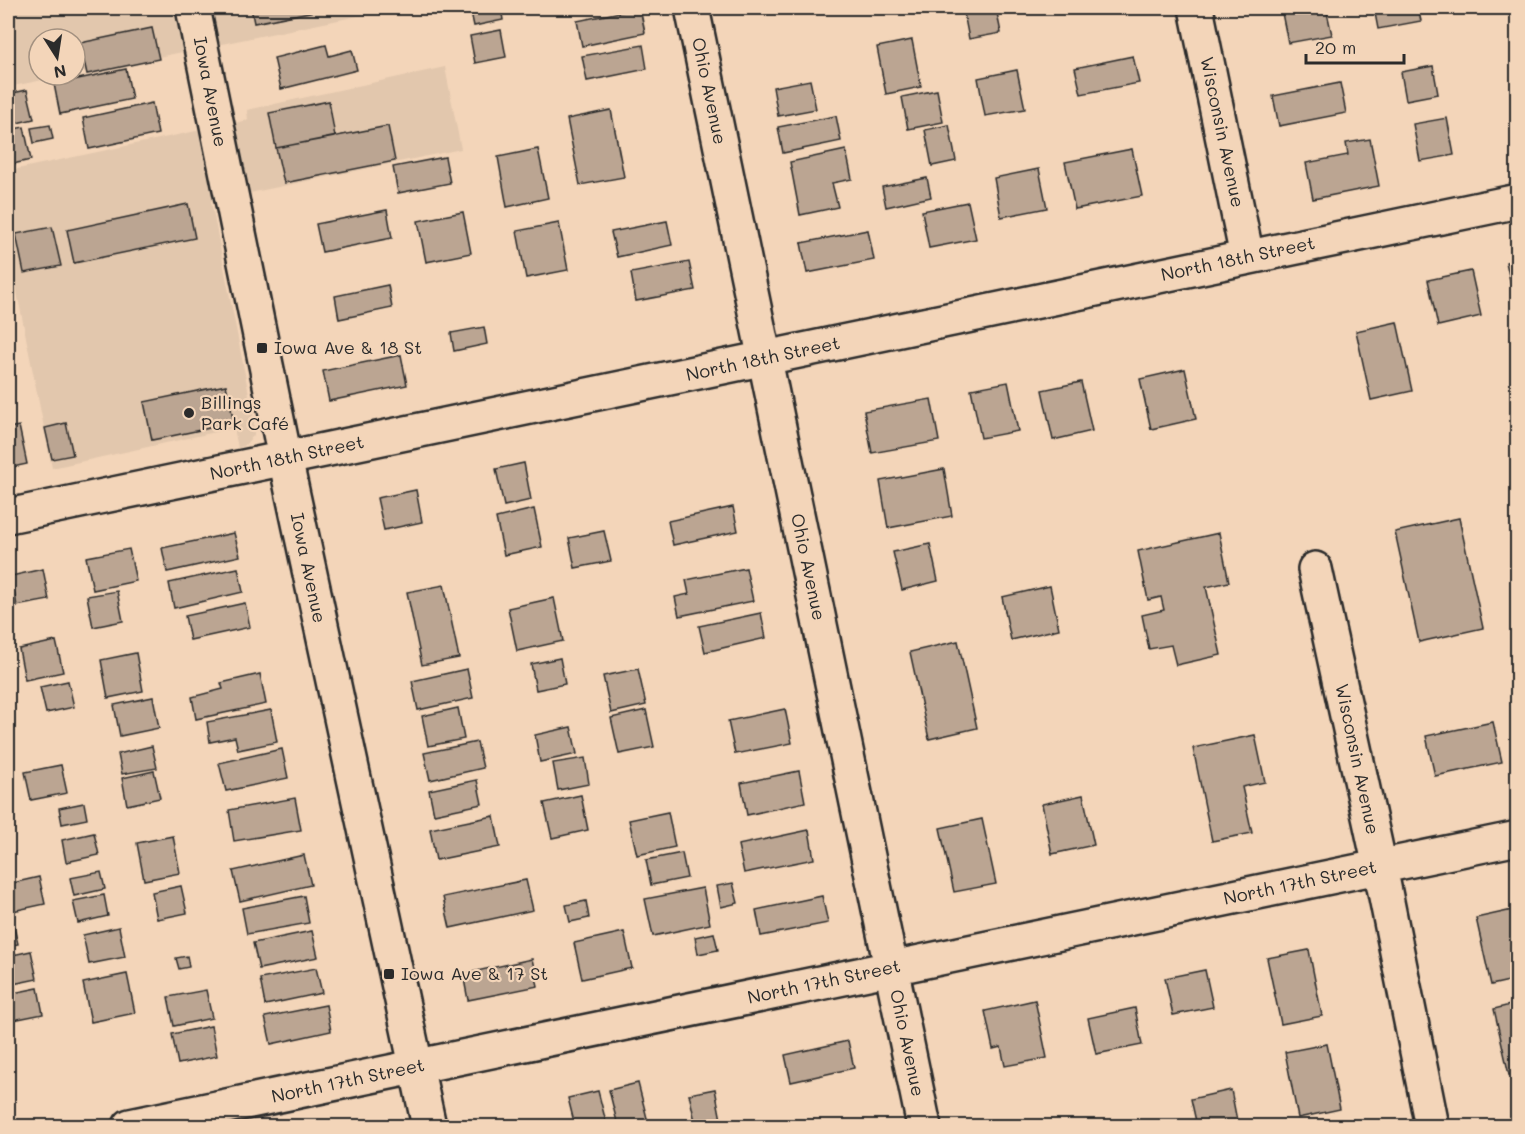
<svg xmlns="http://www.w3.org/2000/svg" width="1525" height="1134" viewBox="0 0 1525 1134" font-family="Mali,sans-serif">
  <rect width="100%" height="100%" fill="#f3d5b9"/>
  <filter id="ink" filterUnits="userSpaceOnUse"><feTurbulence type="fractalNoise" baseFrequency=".0167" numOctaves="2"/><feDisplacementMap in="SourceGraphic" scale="12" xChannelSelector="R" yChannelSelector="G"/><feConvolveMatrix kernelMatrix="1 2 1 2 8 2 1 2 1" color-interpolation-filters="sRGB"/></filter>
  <g filter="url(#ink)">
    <!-- built -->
    <path fill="#e2c7ad" d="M8 8H397L75 74V39H39V75H68L8 87Z
      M445 67 461 149 211 201 254 420V435L244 446 238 448 234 428 52 468 8 247V171L248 120 247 110Z"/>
    <!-- building -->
    <path fill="#bba592" stroke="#2b2b2b" stroke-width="1.5" d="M251 8H330L254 23Z
      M470 8H501L503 20 474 26Z
      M640 8 645 33 582 46 577 21Z
      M963 8H996L1001 33 969 39Z
      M1281 8H1326L1332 35 1288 43Z
      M1374 8H1418L1421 21 1378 29Z
      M152 28 159 59 87 74 80 43Z
      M501 30 506 57 475 63 470 36Z
      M912 40 921 87 886 94 877 47Z
      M326 45 329 56 352 50 357 70 281 89 274 58Z
      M643 45 647 69 587 81 582 56Z
      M1133 56 1139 83 1081 94 1075 68Z
      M1433 66 1438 94 1406 100 1401 72Z
      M126 69 132 99 60 114 54 84Z
      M1017 70 1025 109 985 116 978 78Z
      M810 80 816 109 778 116 773 87Z
      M1340 83 1346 113 1279 126 1273 96Z
      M27 90 34 119 8 125V94Z
      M937 90 943 122 908 129 902 97Z
      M329 101 335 137 276 148 269 113Z
      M152 103 158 134 89 149 83 118Z
      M611 110 624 177 580 185 567 119Z
      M836 116 841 141 783 153 778 127Z
      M1447 118 1454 155 1420 161 1413 124Z
      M50 125 53 139 34 143 31 128Z
      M949 125 956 161 932 166 925 130Z
      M388 126 395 161 284 183 276 148Z
      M24 127 31 160 8 165V130Z
      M1370 139 1379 186 1313 199 1306 163 1348 155 1346 143Z
      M538 149 548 198 507 207 498 157Z
      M1132 149 1142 196 1075 209 1065 162Z
      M846 150 852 179 832 183 838 207 800 215 790 162Z
      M445 157 450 183 398 193 393 167Z
      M1039 169 1047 208 1001 217 994 178Z
      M927 178 931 197 886 207 882 187Z
      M968 202 976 239 929 248 922 211Z
      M188 204 195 238 74 263 67 230Z
      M387 210 392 238 322 252 316 224Z
      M463 212 471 253 426 262 418 221Z
      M667 221 672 245 617 257 611 232Z
      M559 223 568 270 526 278 517 231Z
      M52 227 61 266 24 273 16 234Z
      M868 230 874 260 807 273 801 243Z
      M1518 259V308H1516L1506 262Z
      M689 262 695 290 636 301 631 273Z
      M1471 271 1481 316 1438 326 1428 280Z
      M388 285 392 308 339 319 335 296Z
      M1397 322 1412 391 1371 400 1356 331Z
      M484 327 487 344 454 351 451 333Z
      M401 355 407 385 329 401 323 371Z
      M1185 369 1196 419 1151 429 1140 379Z
      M1008 382 1018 431 981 438 971 389Z
      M1081 382 1092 431 1053 440 1042 390Z
      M226 385 234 423 152 440 144 402Z
      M931 399 939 441 872 453 864 411Z
      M66 423 73 455 52 459 45 428Z
      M19 426 27 464 8 468V428Z
      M524 463 531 500 504 506 496 469Z
      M944 469 952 516 888 528 880 481Z
      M416 490 422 522 384 530 377 498Z
      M733 507 738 531 673 545 668 521Z
      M534 509 542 547 504 555 496 518Z
      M1459 518 1483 628 1419 642 1395 532Z
      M604 531 611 561 575 568 569 538Z
      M234 533 240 556 167 572 162 548Z
      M1219 533 1229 582 1206 587 1221 655 1176 665 1171 645 1149 649 1142 615 1164 610 1161 597 1148 600 1138 551Z
      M930 544 938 581 902 590 893 552Z
      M129 549 136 581 93 590 86 557Z
      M238 568 243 592 174 608 169 583Z
      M746 568 753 601 679 616 675 597 689 594 686 580Z
      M43 569 49 600 17 606 11 576Z
      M444 585 459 658 422 665 407 592Z
      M1050 586 1059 629 1011 640 1002 597Z
      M117 591 123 621 93 627 87 596Z
      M554 598 563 641 517 651 508 608Z
      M245 603 250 627 190 640 185 616Z
      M761 613 766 638 705 652 699 626Z
      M56 641 63 672 25 680 19 649Z
      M958 641 977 728 929 739 910 652Z
      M136 653 143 691 108 698 101 660Z
      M560 658 565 684 536 690 531 664Z
      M467 669 473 698 418 710 412 681Z
      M638 669 646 705 611 713 603 676Z
      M260 674 266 704 196 719 192 697 223 689 221 683Z
      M68 681 74 707 46 713 40 687Z
      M153 697 159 728 120 736 114 705Z
      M458 708 464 739 428 746 422 716Z
      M785 709 792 743 735 754 728 721Z
      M271 710 277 742 238 750 235 737 210 742 207 722Z
      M646 710 654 747 619 754 611 718Z
      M1493 722 1502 762 1435 776 1426 736Z
      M571 727 577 754 540 762 535 735Z
      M1255 735 1265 782 1242 787 1252 833 1212 841 1193 748Z
      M477 742 483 768 430 780 424 753Z
      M152 746 157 768 122 774 118 754Z
      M282 749 288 778 226 791 219 763Z
      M585 758 589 784 558 790 553 763Z
      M61 765 67 793 31 800 25 772Z
      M154 771 160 798 127 805 122 778Z
      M799 771 805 802 747 815 741 783Z
      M477 780 482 804 434 814 429 790Z
      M581 795 588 830 552 838 544 803Z
      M1083 795 1094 845 1052 854 1042 804Z
      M295 798 301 830 234 841 229 810Z
      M84 803 87 819 62 824 59 808Z
      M668 812 675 847 637 855 629 820Z
      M494 816 500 847 436 860 430 829Z
      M982 819 996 884 954 892 940 828Z
      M809 830 814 859 744 873 738 845Z
      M94 833 99 855 66 862 62 840Z
      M173 836 180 873 144 880 137 843Z
      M682 853 687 878 651 885 646 860Z
      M304 855 311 885 240 901 233 871Z
      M101 872 105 889 74 896 70 878Z
      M39 877 45 904 8 912V884Z
      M526 880 533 910 450 928 443 897Z
      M733 883 738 903 721 907 717 886Z
      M181 886 187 913 157 919 152 892Z
      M703 888 710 924 653 936 645 899Z
      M104 895 108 916 78 923 73 901Z
      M304 896 309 923 247 934 242 908Z
      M822 896 828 923 761 936 756 910Z
      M586 901 589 918 570 922 566 905Z
      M1517 909 1518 979 1491 985 1476 918Z
      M13 923 18 944 8 946V924Z
      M119 927 125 957 89 964 83 935Z
      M312 931 318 957 259 969 253 943Z
      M624 932 632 968 582 979 574 943Z
      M714 933 718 950 698 954 695 937Z
      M1309 950 1322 1016 1281 1024 1267 958Z
      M31 951 37 979 8 985V956Z
      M187 956 189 967 179 969 176 958Z
      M532 959 538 986 468 1000 463 974Z
      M316 968 322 993 265 1005 260 979Z
      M1205 970 1213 1007 1173 1015 1165 978Z
      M127 974 135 1013 91 1022 83 983Z
      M38 988 43 1014 8 1021V994Z
      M206 990 212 1018 174 1026 168 997Z
      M1035 1000 1047 1058 1005 1066 1001 1047 993 1049 985 1011Z
      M1518 1003V1073L1509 1075 1494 1009Z
      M326 1005 331 1031 271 1044 265 1017Z
      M1135 1008 1142 1045 1096 1054 1088 1018Z
      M211 1026 217 1056 178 1064 172 1034Z
      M848 1041 854 1068 791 1082 785 1055Z
      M1327 1044 1340 1109 1298 1118 1285 1052Z
      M638 1083 649 1126H618L609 1090Z
      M715 1089 722 1125 696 1126 689 1094Z
      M1231 1090 1238 1126H1197L1191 1099Z
      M598 1091 607 1126H575L568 1098Z
      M564 1122 565 1126H541Z"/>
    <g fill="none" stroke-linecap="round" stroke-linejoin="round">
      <defs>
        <path id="minor" d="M193 8 285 458 429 1126
          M692 8 924 1126
          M1196 8 1247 257
          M8 516 1518 201
          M1315 569 1380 867 1432 1126
          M130 1126 1518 838"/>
      </defs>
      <!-- minor casing -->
      <use href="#minor" stroke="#2b2b2b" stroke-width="38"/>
      <!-- minor -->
      <use href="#minor" stroke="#f3d5b9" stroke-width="33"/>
    </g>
  </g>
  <!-- markers -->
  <g fill="#2b2b2b" stroke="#f3d5b9" stroke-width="2">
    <rect x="256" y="342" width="12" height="12" rx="3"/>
    <circle cx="189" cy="413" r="6"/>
    <rect x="383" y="968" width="12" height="12" rx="3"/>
  </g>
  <g text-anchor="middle" stroke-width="4.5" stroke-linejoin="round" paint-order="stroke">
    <!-- street labels -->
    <g font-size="18" fill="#2b2b2b" stroke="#f3d5b9">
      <text transform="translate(709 91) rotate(78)" y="6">Ohio Avenue</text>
      <text transform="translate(210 92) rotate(79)" y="6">Iowa Avenue</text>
      <text transform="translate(1222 132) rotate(78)" y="6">Wisconsin Avenue</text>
      <text transform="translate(1238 259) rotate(-12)" y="6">North 18th Street</text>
      <text transform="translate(763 359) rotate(-12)" y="6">North 18th Street</text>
      <text transform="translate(287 458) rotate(-12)" y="6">North 18th Street</text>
      <text transform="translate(808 567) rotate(78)" y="6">Ohio Avenue</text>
      <text transform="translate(308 568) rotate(78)" y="6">Iowa Avenue</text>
      <text transform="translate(1357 759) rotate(78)" y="6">Wisconsin Avenue</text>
      <text transform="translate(1300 883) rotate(-12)" y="6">North 17th Street</text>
      <text transform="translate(824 982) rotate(-12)" y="6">North 17th Street</text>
      <text transform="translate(907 1043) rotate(78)" y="6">Ohio Avenue</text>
      <text transform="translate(348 1081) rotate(-12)" y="6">North 17th Street</text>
    </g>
    <!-- poi labels -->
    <g font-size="18" fill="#2b2b2b" stroke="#f3d5b9" text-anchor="start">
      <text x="274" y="354">Iowa Ave &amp; 18 St</text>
      <text x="201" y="409">Billings<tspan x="201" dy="21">Park Café</tspan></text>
      <text x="401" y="980">Iowa Ave &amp; 17 St</text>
    </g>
  </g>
  <!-- margin -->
  <rect width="1525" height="1134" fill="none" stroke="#f3d5b9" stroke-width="30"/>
  <rect x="15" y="15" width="1495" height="1104" fill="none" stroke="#2b2b2b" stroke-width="2" filter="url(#ink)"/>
  <!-- north arrow -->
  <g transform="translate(57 57) rotate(168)"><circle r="28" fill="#f3d5b9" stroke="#a39180" stroke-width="1.5"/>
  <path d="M0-4.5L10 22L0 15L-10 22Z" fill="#2b2b2b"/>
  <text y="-9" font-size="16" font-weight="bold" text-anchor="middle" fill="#2b2b2b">N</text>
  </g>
  <!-- scale -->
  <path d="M1306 54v9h98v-9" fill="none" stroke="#2b2b2b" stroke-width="3"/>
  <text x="1315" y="54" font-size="18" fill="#2b2b2b" stroke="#f3d5b9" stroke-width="4.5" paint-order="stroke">20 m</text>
</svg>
